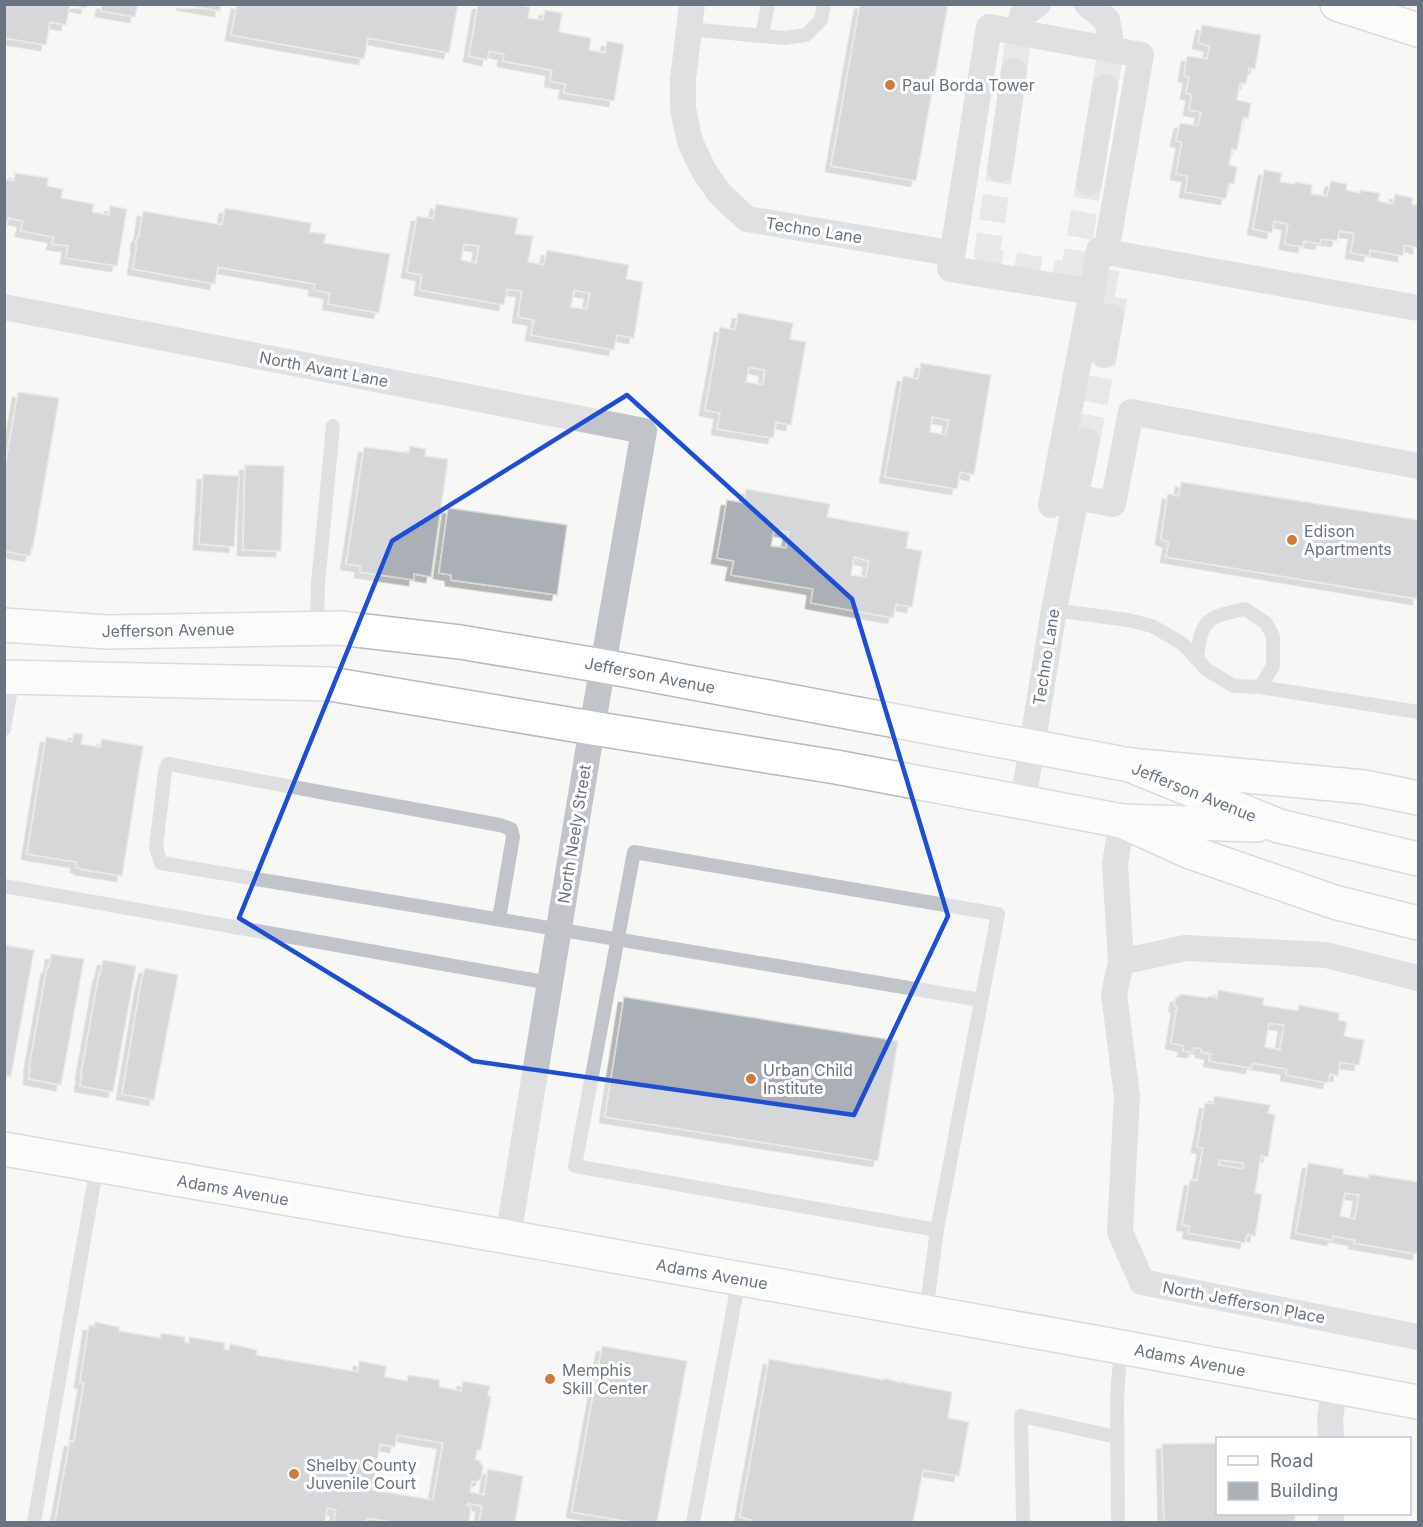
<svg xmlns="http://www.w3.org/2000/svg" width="1423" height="1527" viewBox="0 0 1423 1527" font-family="Inter,sans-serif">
  <defs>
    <filter id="shadow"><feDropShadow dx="-5.5" dy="5.5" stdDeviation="0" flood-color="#0004"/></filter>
  </defs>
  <rect width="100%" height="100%" fill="#f7f7f5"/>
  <!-- building -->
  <path fill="#abb0b6" stroke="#d8d9d7" stroke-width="1.5" fill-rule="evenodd" filter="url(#shadow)" d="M4 4H87L86 8 70 5 66 25 50 22 46 45 4 38Z
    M102 4H138L135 17 101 11Z
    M181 4H221L220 11Z
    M237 4H458L449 53 368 38 364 59 231 35Z
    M478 4H515L530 7 528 18 543 20 545 10 562 13 559 32 591 38 589 50 605 53 607 41 624 44 614 101 564 93 566 84 550 81 552 70 503 61 504 54 489 51 487 60 469 56Z
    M860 4H948L916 181 831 166Z
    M1202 25 1261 35 1255 69 1249 68 1246 84 1240 83 1237 100 1251 103 1248 119 1243 117 1237 150 1232 149 1229 165 1237 167 1234 184 1229 183 1226 199 1185 192 1188 176 1176 174 1182 142 1176 141 1180 123 1198 126 1201 112 1189 110 1192 95 1186 93 1189 77 1184 76 1187 56 1207 59 1210 46 1198 43Z
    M1264 170 1282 173 1280 182 1295 184V182L1312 185 1311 194 1327 196 1331 181 1347 184 1346 190 1360 193V190L1380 193 1378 201 1393 204 1395 194 1413 198 1412 204 1418 205V248L1404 245 1403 256 1370 250 1369 256 1351 253 1354 233 1339 231 1337 241 1321 239 1320 244 1304 241 1303 247 1285 244 1288 224 1274 221 1272 233 1253 229Z
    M15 173 48 178 47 186 63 189 61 198 94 204 92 212 109 215 110 206 127 209 117 266 66 258 68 246 52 244 54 237 21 231 23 221 8 218 6 229H4V179L14 181Z
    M436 204 518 218 515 234 533 236 528 262 544 265 547 250 629 265 626 279 643 282 634 338 617 335 614 350 531 335 534 320 518 317 522 291 507 289 504 305 420 290 422 275 407 272 417 216 433 219ZM464 244 479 246 476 263 461 260ZM574 290 590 293 587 309 571 307Z
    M225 208 311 223 310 232 326 234 324 243 390 254 379 313 328 304 330 293 314 290 315 284 218 267 215 284 133 269 137 245H136L137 237H139L143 211 222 225Z
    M738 313 793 323 790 339 806 342 791 425 776 422 773 438 717 429 720 413 705 410 720 327 735 330ZM749 367 765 370 763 385 746 382Z
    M921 363 991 375 974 475 960 472 957 489 885 477 903 376 918 379ZM932 417 949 420 946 435 930 432Z
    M18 392 59 398 33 548 32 547 30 556 4 551V472Z
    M410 446 426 449 425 456 448 459 431 577 414 574V580L360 572 361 566 347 564 346 562V560H347L364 447 409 453Z
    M245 465 284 466 281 551 243 550Z
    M203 474 239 476 234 547 199 544Z
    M1181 482 1418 520V599L1166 557 1169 542 1161 539 1168 494 1179 496Z
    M746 489 830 504 827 517 909 532 906 548 922 551 912 607 896 604 893 618 811 603 813 589 731 575 734 561 717 558 727 500 744 503ZM774 530 789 532 786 548 771 546ZM854 557 869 561 866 577 851 575Z
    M448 508 567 525 557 595 451 580V575L439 573Z
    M74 733 83 734 81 744 100 747 102 739 143 746 122 876 80 869V868L76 867 77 862 27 854 46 737 72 742Z
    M4 945 34 950 11 1076 4 1075Z
    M51 954 84 959 61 1085 29 1079 30 1068H29L47 968H49Z
    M103 960 136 966 113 1092 80 1086 82 1074H81L99 974 100 975Z
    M145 968 178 975 154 1100 122 1094 141 983Z
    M1218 990 1264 998 1263 1005 1298 1011 1299 1005 1340 1013 1338 1020 1347 1022 1344 1036 1364 1040 1359 1065 1340 1062 1338 1076 1330 1074 1328 1083 1286 1075 1287 1069 1252 1063 1251 1068 1209 1061 1211 1054 1201 1052V1048H1194L1193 1052 1183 1051 1184 1046 1171 1043 1177 1007 1174 1006 1176 997H1179L1180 994 1208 998V996L1217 998ZM1269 1023 1284 1025 1280 1050 1265 1047Z
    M624 997 898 1041 878 1161 605 1117Z
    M1214 1096 1270 1105 1268 1113 1275 1115 1268 1157 1261 1156 1255 1193 1262 1194 1255 1236 1247 1234 1245 1243 1188 1233 1190 1226 1182 1225 1190 1180 1197 1181 1203 1148 1197 1147 1205 1103 1213 1104ZM1219 1160 1244 1163 1243 1169 1218 1165Z
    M1308 1163 1344 1169 1343 1174 1368 1178 1369 1174 1418 1182V1254L1354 1243 1355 1240 1333 1236 1332 1240 1296 1233ZM1345 1193 1359 1195 1355 1219 1340 1216Z
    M95 1322 119 1327V1331L160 1338 161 1333 185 1337V1342L189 1343V1337L225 1343 224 1349 229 1350 230 1344 257 1350 256 1355 358 1372 359 1361 386 1366 385 1377 407 1381 408 1375 440 1380 439 1387 461 1391 463 1381 490 1386 488 1396 491 1397 481 1450H477L475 1460H478L483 1466 481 1479 476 1482 472 1481 470 1492 484 1495 488 1469 523 1476 515 1522H479L482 1506 468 1503 467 1506 471 1507 469 1522H393L367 1518 366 1522H334L336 1510 327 1508 325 1522H55L70 1441 74 1442 84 1383 80 1382 89 1325 94 1326ZM397 1435 443 1443 433 1500 372 1490 380 1444 395 1447Z
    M602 1346 687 1361 657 1522H631L572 1512Z
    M769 1359 801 1365V1364L817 1368 821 1367V1368L884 1380V1378L901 1383V1381L905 1383 952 1392 948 1418 969 1422 959 1476 923 1470 913 1522H751L752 1520 740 1517Z
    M1218 1443V1514H1295V1522H1164L1162 1444Z"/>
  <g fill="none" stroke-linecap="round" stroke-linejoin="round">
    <!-- street-tunnel -->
    <path stroke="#d4d6d8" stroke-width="26" stroke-dasharray="26 13" stroke-linecap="butt" d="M1014 71 1022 15
      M1105 87 1111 50 1110 37
      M938 251 1117 284 1111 316
      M986 260 1000 169
      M1073 276 1089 183
      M1087 441 1104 355"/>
    <defs>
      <path id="secondary" d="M4 625 107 632 339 628 460 642 603 666 1130 765 1279 826 1418 859
        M4 677 330 684 592 728 836 767 1122 821 1257 825
        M4 1149 508 1237 1121 1347 1418 1402"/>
      <path id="primary" d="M1337 4 1418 30
        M1130 765 1364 787 1418 798
        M1122 821 1190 852 1334 902 1418 923"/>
    </defs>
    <!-- secondary casing -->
    <use href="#secondary" stroke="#b6b9be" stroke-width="36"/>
    <!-- primary casing -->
    <use href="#primary" stroke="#b5b7bc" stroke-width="36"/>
    <!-- lane -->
    <path stroke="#c1c4c8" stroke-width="14" d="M689 29 784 38 806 35 821 20 824 4
      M762 36 768 4
      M1054 610 1128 620 1152 626 1183 644 1207 670 1234 686 1260 687 1418 712
      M317 628 318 584 333 426
      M1197 659C1201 620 1206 617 1245 609L1266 623 1273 636V666L1260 687
      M4 729 13 677
      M634 852 998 914 937 1230 575 1166Z
      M4 886 550 983
      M499 919 513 837 511 829 500 825 168 764 165 771 156 848 161 863 981 1000
      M926 1312 937 1230
      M34 1522 97 1166
      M693 1522 739 1279
      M1023 1522 1021 1416 1117 1437
      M1118 1522 1117 1397 1121 1347"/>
    <!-- street -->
    <path stroke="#c1c4c8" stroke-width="26" d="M692 4 683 80V109L690 142 704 171 720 194 747 219 938 251
      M1087 4 1107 20 1110 37
      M1022 15 1038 4
      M1000 169 1014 71
      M1089 183 1105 87
      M1092 292 1099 250 1106 252
      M4 307 644 431 592 728 508 1237
      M1104 355 1111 316
      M1078 485 1087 441
      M1053 493 1113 504 1131 412 1418 466
      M1051 505 1092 292 950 269 989 27 1141 55 1106 252 1418 308
      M1023 802 1054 610 1073 513
      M1122 821 1115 864 1121 962 1185 948 1326 955 1418 978
      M1121 962 1114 994 1127 1096 1120 1232 1142 1282 1418 1337
      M1331 1438 1330 1418 1335 1387
      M1331 1514V1522"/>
    <!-- secondary -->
    <use href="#secondary" stroke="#fff" stroke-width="33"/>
    <!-- primary -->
    <use href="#primary" stroke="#fff" stroke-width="33"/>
  </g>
  <!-- marked area -->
  <path d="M0 0H1423V1527H0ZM627 395 852 599 948 916 854 1115 473 1061 239 918 392 541Z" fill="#f7f7f5" fill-opacity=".55" fill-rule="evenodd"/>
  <path fill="none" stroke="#1d4ed8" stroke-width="4.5" stroke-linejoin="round" d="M627 395 852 599 948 916 854 1115 473 1061 239 918 392 541Z"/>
  <!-- markers -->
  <g fill="#cf7b3c" stroke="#fff" stroke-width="2">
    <circle cx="890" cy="85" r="6"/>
    <circle cx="1292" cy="540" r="6"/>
    <circle cx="751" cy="1079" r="6"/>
    <circle cx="550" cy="1379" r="6"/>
    <circle cx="294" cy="1474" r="6"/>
  </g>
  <g text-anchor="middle" stroke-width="6" stroke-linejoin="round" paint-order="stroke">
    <!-- poi labels -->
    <g font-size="16" fill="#6a7382" stroke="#fff" text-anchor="start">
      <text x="902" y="91">Paul Borda Tower</text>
      <text x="1304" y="537">Edison<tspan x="1304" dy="18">Apartments</tspan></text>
      <text x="763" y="1076">Urban Child<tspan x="763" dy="18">Institute</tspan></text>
      <text x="562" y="1376">Memphis<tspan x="562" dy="18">Skill Center</tspan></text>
      <text x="306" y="1471">Shelby County<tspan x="306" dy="18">Juvenile Court</tspan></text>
    </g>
    <!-- street labels -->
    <g font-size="16" fill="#6a7382" stroke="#fff">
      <text transform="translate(814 230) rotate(9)" y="6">Techno Lane</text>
      <text transform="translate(324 369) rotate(11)" y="6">North Avant Lane</text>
      <text transform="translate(168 630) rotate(-1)" y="6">Jefferson Avenue</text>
      <text transform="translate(1046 657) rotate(-81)" y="6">Techno Lane</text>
      <text transform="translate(650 675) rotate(11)" y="6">Jefferson Avenue</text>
      <text transform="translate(1194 792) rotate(22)" y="6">Jefferson Avenue</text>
      <text transform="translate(574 834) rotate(-81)" y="6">North Neely Street</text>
      <text transform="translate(233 1190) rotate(10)" y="6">Adams Avenue</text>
      <text transform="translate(712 1274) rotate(10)" y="6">Adams Avenue</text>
      <text transform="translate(1244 1302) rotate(11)" y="6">North Jefferson Place</text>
      <text transform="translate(1190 1360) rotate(11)" y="6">Adams Avenue</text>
    </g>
  </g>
  <!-- border -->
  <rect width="1423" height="1527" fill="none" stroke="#6a7382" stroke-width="12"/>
  <!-- legend -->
  <rect x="1216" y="1437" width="195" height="78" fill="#ffffff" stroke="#c3c7cd" stroke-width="1.5"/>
  <rect x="1228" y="1456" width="30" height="9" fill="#ffffff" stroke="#c3c7cd" stroke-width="1.5"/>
  <text x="1270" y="1467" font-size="18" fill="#6a7382">Road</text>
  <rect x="1228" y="1482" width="30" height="18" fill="#abb0b6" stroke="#c3c7cd" stroke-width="1.5"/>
  <text x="1270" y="1497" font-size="18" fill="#6a7382">Building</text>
</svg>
